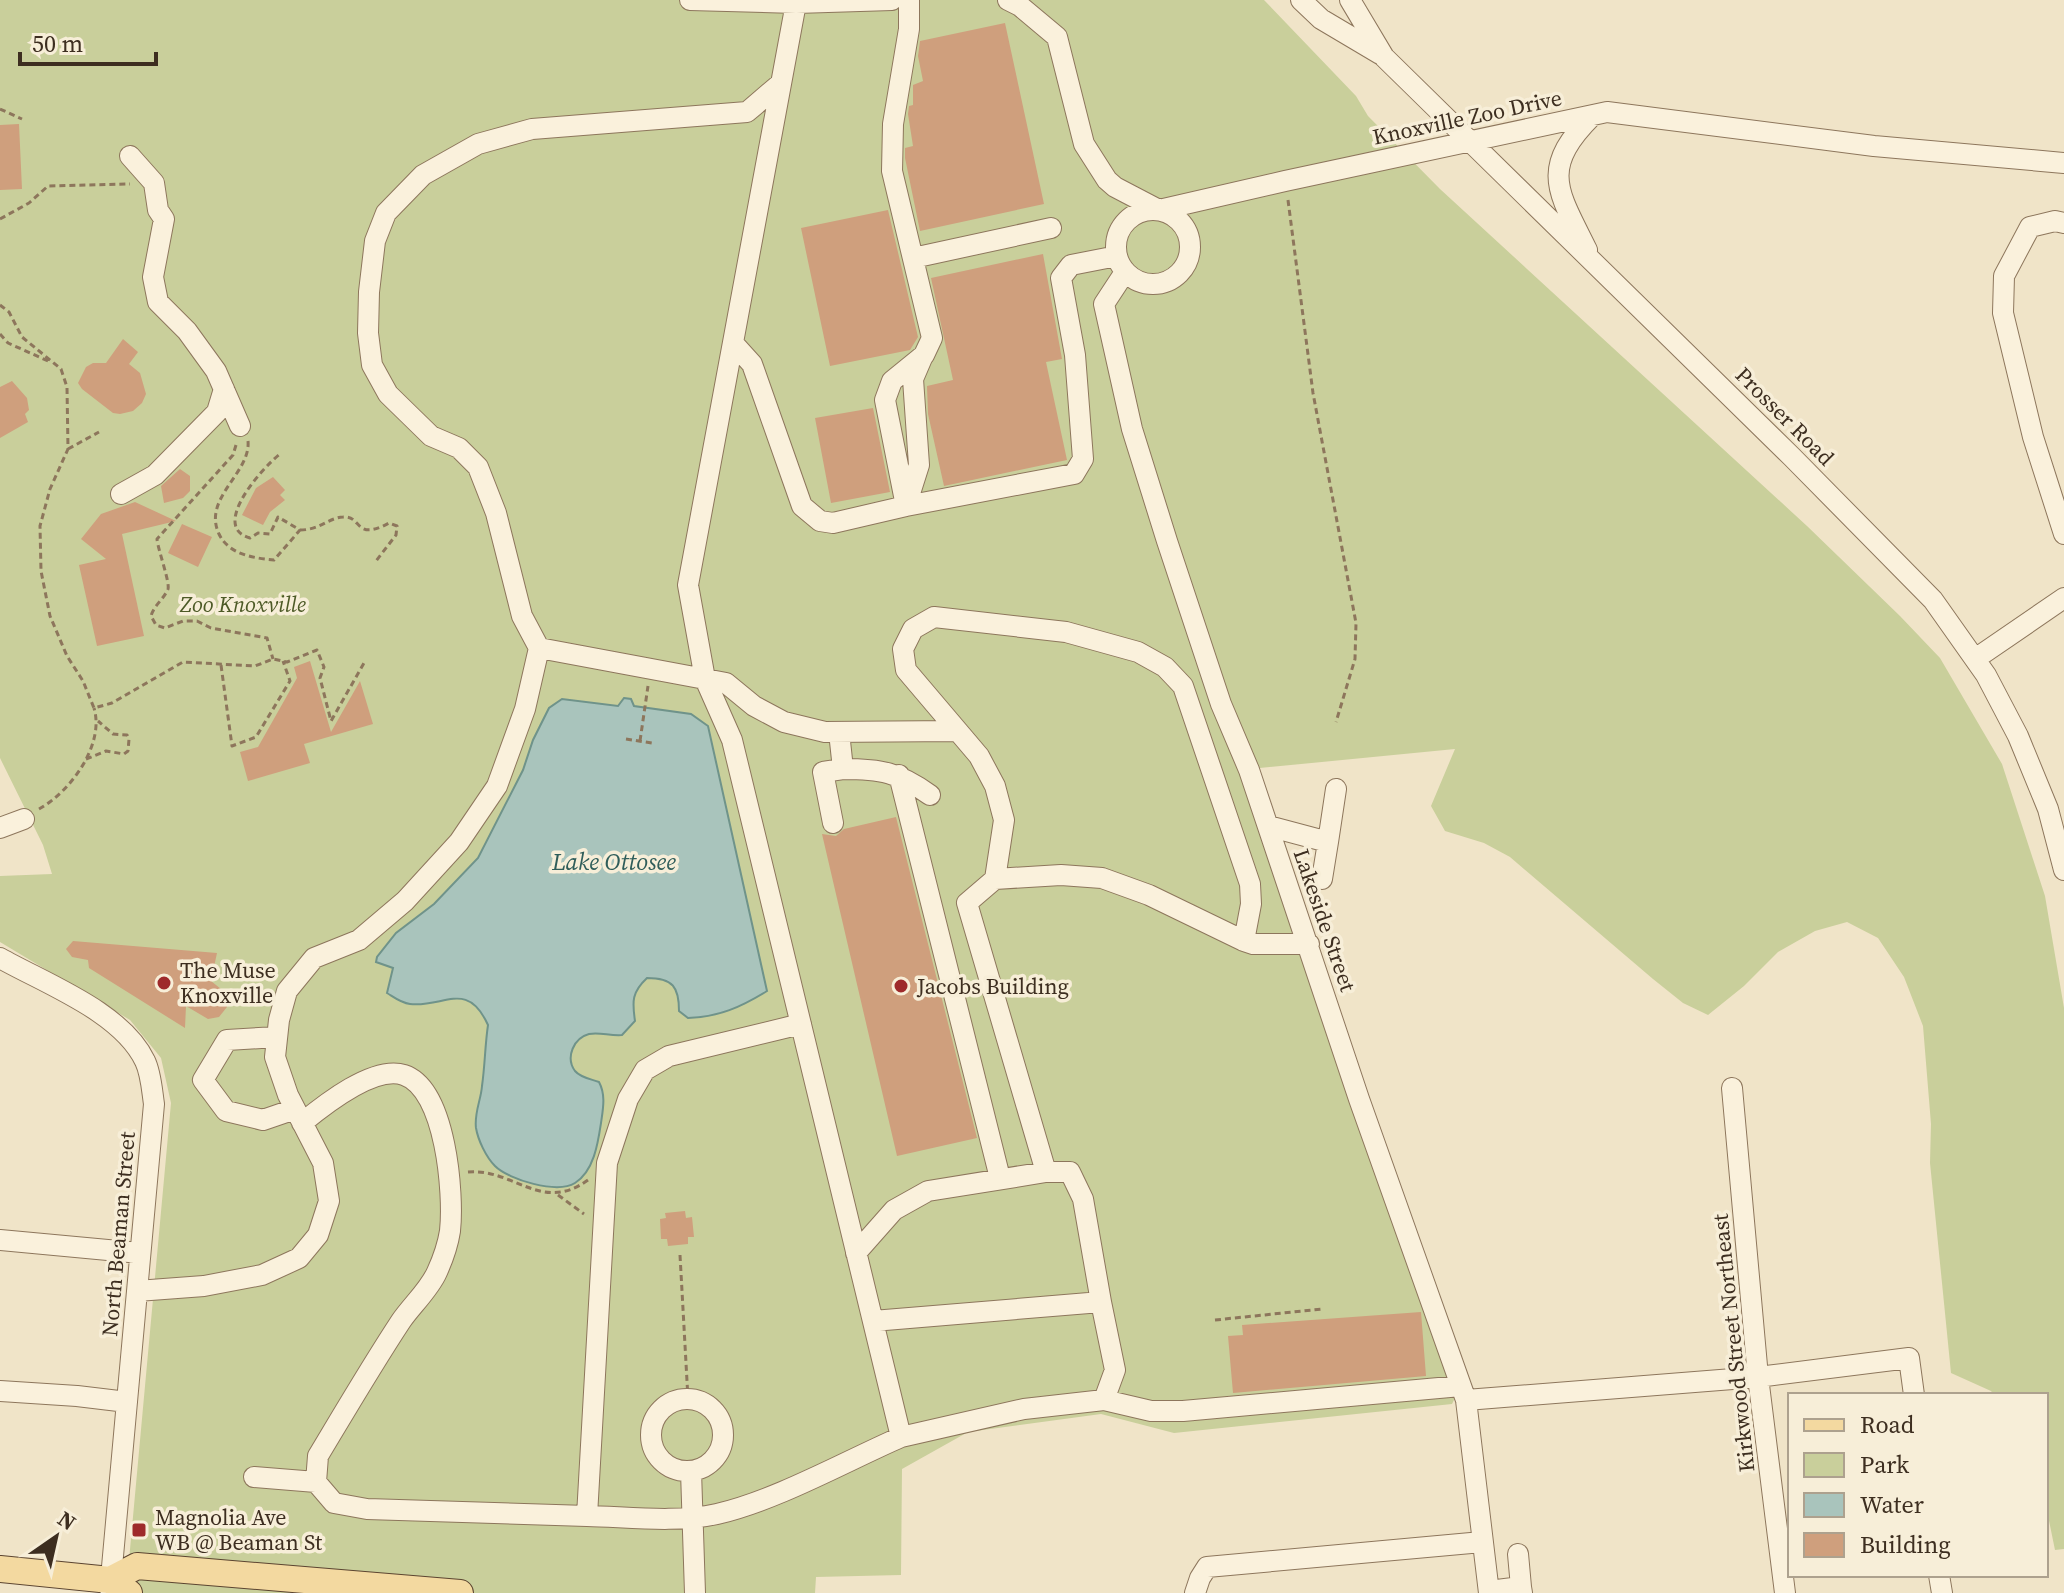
<svg xmlns="http://www.w3.org/2000/svg" width="2064" height="1593" viewBox="0 0 2064 1593" font-family="'Source Serif 4',serif">
  <rect width="100%" height="100%" fill="#f0e4c8"/>
  <!-- green -->
  <path fill="#c9cf9b" d="M0 0H1264L1356 96 1368 116 1440 189 1807 526 1900 616 1940 658 2002 764 2045 896 2064 1008V1549L2055 1550 2046 1506V1395H1994L1991 1391 1951 1373 1930 1163 1931 1124 1923 1026 1904 977 1878 938 1847 922 1815 931 1778 952 1744 986 1708 1015 1683 1003 1653 979 1510 857 1484 843 1445 831 1431 806 1455 749 1250 769 1461 1386 1452 1404 1174 1433 1101 1414 968 1432 902 1469 901 1575 816 1577 815 1593H126L171 1103 161 1058 130 1020 0 942V876L52 874 43 845 0 758Z"/>
  <!-- water -->
  <path fill="#a9c4bc" stroke="#6f938a" stroke-width="2" d="M624 698 631 699 634 706 691 714 708 726 767 991C741 1007 719 1017 688 1018L679 1011C679 987 673 978 647 978 632 992 632 1001 635 1021L622 1035C610 1036 600 1032 589 1034 574 1038 565 1057 575 1071 581 1078 591 1079 599 1082 606 1095 603 1109 601 1123 598 1143 594 1171 575 1183 557 1194 509 1180 495 1166 486 1157 478 1140 476 1128 474 1113 481 1100 482 1086 485 1065 485 1045 488 1025 467 979 444 1008 410 1004 401 1003 395 998 387 993L393 968 376 962 377 957 396 933 434 904 478 858 523 770 533 740 549 708 562 699 618 706Z"/>
  <!-- building -->
  <path fill="#cf9f7d" d="M1005 23 1044 204 920 231 905 158V148L913 146 908 114 909 106 913 105V85L923 81 918 56 920 41Z
    M19 124 22 189 0 190V125Z
    M888 210 918 337 910 350 830 366 801 228Z
    M1043 254 1062 359 1046 362 1067 460 944 486 928 414 927 386 953 380 931 278Z
    M123 339 138 352 129 364 140 373 146 394 142 403 133 411 120 414 113 413 82 389 78 383 86 367 93 363H106Z
    M12 381 27 398 29 410 25 414 28 422 0 438V387Z
    M873 408 890 492 831 503 815 418Z
    M180 469 190 476V491L183 498 164 503 161 486Z
    M273 477 285 490 280 495 285 500 270 512 263 525 242 515 256 488Z
    M135 502 176 521 122 534 144 636 97 646 79 565 106 559 81 539 101 514Z
    M182 524 212 537 198 567 168 553Z
    M310 661 331 732 360 681 373 724 304 744 310 763 248 781 240 752 258 747 297 678 294 667Z
    M896 817 977 1138 897 1156 822 834 836 836 844 829Z
    M73 941 217 953 211 981 226 993 227 1007 219 1017 208 1019 186 1006 185 1028 89 968 88 960 72 957 66 949Z
    M685 1211 686 1218 692 1217 694 1237H688V1244L668 1246 667 1239H661L660 1219 666 1218 665 1213Z
    M1421 1312 1426 1376 1233 1393 1228 1336 1243 1335 1242 1325Z"/>
  <g fill="none" stroke-linecap="round" stroke-linejoin="round">
    <defs>
      <path id="minor" d="M690 0 796 3 892 0
        M909 0V29L893 124 892 171 932 338 924 355 892 381 885 400 906 506 1074 474 1083 459 1075 355 1061 278 1071 265 1117 256
        M1008 0 1020 6 1057 37 1084 144 1107 180 1115 187 1159 210 1285 181 1607 112 1874 146 2064 163
        M1301 0 1321 19 1380 54
        M1350 0 1384 57 1792 457 1933 600 1986 675 2018 736 2048 809 2064 870
        M796 3 688 585 705 679 726 683 754 706 784 722 825 732 957 731
        M130 156 154 183 158 210 164 219 153 277 158 302 187 331 216 371 240 426
        M1116 247a37 37 0 1 1 74 0a37 37 0 1 1-74 0Z
        M2064 223 2055 221 2030 227 2004 276 2003 313 2033 437 2064 534
        M1587 250C1558 191 1539 169 1592 116
        M913 258 1051 228
        M1125 272 1104 304 1132 429 1167 541 1221 704 1249 770 1359 1099 1466 1400 1489 1593
        M733 343 752 364 802 506 820 521 833 523 906 506 919 465 913 379 922 358
        M121 494 155 475 217 412 224 389
        M539 648 705 679 732 740 901 1437 1024 1409 1104 1400 1151 1411H1183L1461 1386
        M1975 659 2064 598
        M839 732 843 769C881 769 898 772 930 795
        M899 775 1000 1178
        M833 823 823 772 843 769
        M1268 826 1328 842 1336 789
        M0 828 24 819
        M995 879 1004 820 995 786 979 756 906 670 903 649 913 629 934 617 1066 632 1138 652 1165 667 1183 686 1250 884 1251 904 1244 941
        M1322 879 1328 842
        M0 958C46 984 122 1012 145 1061 151 1073 152 1091 154 1104L110 1589
        M801 1024 669 1056 645 1070 628 1099 607 1163 587 1516C629 1517 676 1523 717 1514 777 1500 844 1462 901 1437
        M277 1037 227 1040 203 1080 226 1111 263 1120 295 1109
        M1732 1088 1758 1377 1785 1593
        M302 1123C324 1105 374 1065 404 1075 446 1089 454 1194 450 1231 448 1244 442 1261 437 1272 429 1290 412 1305 401 1321 372 1365 345 1411 318 1456L316 1482 334 1503 367 1509 587 1516
        M0 1240 140 1253
        M856 1253 894 1210 928 1191 1046 1172 967 903 995 879 1061 875 1102 878 1149 895 1244 941 1253 944H1309
        M137 1291 204 1286 262 1275 299 1258 318 1235 329 1201 323 1163 288 1095 275 1057 279 1020 287 991 314 958 359 940 405 901 459 842 497 786 525 709 539 648 522 616 496 513 478 467 459 448 431 436 388 394 372 365 368 333 369 292 375 241 386 213 423 175 478 144 532 129 747 112 781 83
        M1101 1302 1115 1370 1104 1400
        M873 1321 1101 1302 1083 1199 1070 1172H1046
        M0 1391 77 1396 127 1402
        M651 1435a36 36 0 1 1 72 0a36 36 0 1 1-72 0Z
        M1466 1400 1758 1377 1909 1358 1914 1395
        M691 1471 695 1593
        M254 1477 316 1482
        M1518 1554 1521 1587
        M1939 1575 1942 1593
        M1489 1591 1521 1587 1522 1593
        M1195 1593 1200 1578 1207 1567 1482 1542"/>
      <path id="major" d="M0 1569 110 1580 129 1593
        M110 1580 137 1566 460 1593"/>
    </defs>
    <!-- minor casing -->
    <use href="#minor" stroke="#8d765c" stroke-width="22"/>
    <!-- major casing -->
    <use href="#major" stroke="#5b4430" stroke-width="28"/>
    <!-- path -->
    <path stroke="#8d765c" stroke-width="3" stroke-dasharray="6 4" stroke-linecap="butt" d="M0 109 22 119
      M1288 200 1313 393 1356 623 1355 659 1336 722
      M0 219 29 203 48 186 130 184
      M0 305 9 312 22 337 61 369 67 387 68 449 50 489 40 526 41 571 50 616 67 656 83 681 94 708 112 703 183 662 255 666 273 659 287 662 317 650 324 667 320 678 331 721 364 663
      M0 334 8 343 48 361
      M248 441C251 473 202 498 219 534 229 555 254 558 274 560L300 530 278 517 270 534 258 533 250 538C209 527 263 467 280 454
      M236 445 233 455 157 539C158 550 170 582 168 589 164 599 154 605 151 616L156 625 165 628 183 621H197L211 628 267 638 273 659
      M68 449 99 432
      M300 530C320 530 328 518 343 517 362 515 354 542 389 523L397 526 396 535 376 561
      M221 665 232 746 256 737 290 681 283 661
      M626 739 652 743
      M640 741 648 686
      M86 759 106 751 124 754 128 751 129 739 127 735 113 734 98 721
      M39 809C70 792 105 745 94 708
      M468 1172C514 1168 541 1214 588 1180
      M558 1195 584 1214
      M680 1255 688 1399
      M1215 1320 1322 1309"/>
    <!-- minor -->
    <use href="#minor" stroke="#faf1dc" stroke-width="20"/>
    <!-- major -->
    <use href="#major" stroke="#f3d9a0" stroke-width="26"/>
  </g>
  <!-- markers -->
  <g fill="#9e2a2b" stroke="#f7eed8" stroke-width="3">
    <circle cx="164" cy="983" r="8"/>
    <circle cx="901" cy="986" r="8"/>
    <rect x="131" y="1522" width="16" height="16" rx="4"/>
  </g>
  <g text-anchor="middle" stroke-width="7" stroke-linejoin="round" paint-order="stroke">
    <!-- street labels -->
    <g font-size="22" fill="#3d2e20" stroke="#f7eed8">
      <text transform="translate(1467 117) rotate(-12)" y="8">Knoxville Zoo Drive</text>
      <text transform="translate(1785 416) rotate(45)" y="8">Prosser Road</text>
      <text transform="translate(1325 920) rotate(71)" y="8">Lakeside Street</text>
      <text transform="translate(118 1234) rotate(-85)" y="8">North Beaman Street</text>
      <text transform="translate(1733 1343) rotate(-96)" y="8">Kirkwood Street Northeast</text>
    </g>
    <!-- park labels -->
    <g font-size="22" font-style="italic" fill="#4d5a26" stroke="#f7eed8">
      <text x="243" y="612">Zoo Knoxville</text>
    </g>
    <!-- poi labels -->
    <g font-size="22" fill="#3d2e20" stroke="#f7eed8" text-anchor="start">
      <text x="180" y="978">The Muse<tspan x="180" dy="25">Knoxville</tspan></text>
      <text x="917" y="994">Jacobs Building</text>
      <text x="155" y="1525">Magnolia Ave<tspan x="155" dy="25">WB @ Beaman St</tspan></text>
    </g>
    <!-- water labels -->
    <g font-size="24" font-style="italic" fill="#2f5d5a" stroke="#f7eed8">
      <text x="614" y="870">Lake Ottosee</text>
    </g>
  </g>
  <!-- legend -->
  <rect x="1788" y="1393" width="260" height="184" fill="#f7eed8" stroke="#ada18e" stroke-width="2"/>
  <rect x="1804" y="1419" width="40" height="12" fill="#f3d9a0" stroke="#ada18e" stroke-width="2"/>
  <text x="1860" y="1433" font-size="24" fill="#3d2e20">Road</text>
  <rect x="1804" y="1453" width="40" height="24" fill="#c9cf9b" stroke="#ada18e" stroke-width="2"/>
  <text x="1860" y="1473" font-size="24" fill="#3d2e20">Park</text>
  <rect x="1804" y="1493" width="40" height="24" fill="#a9c4bc" stroke="#ada18e" stroke-width="2"/>
  <text x="1860" y="1513" font-size="24" fill="#3d2e20">Water</text>
  <rect x="1804" y="1533" width="40" height="24" fill="#cf9f7d" stroke="#ada18e" stroke-width="2"/>
  <text x="1860" y="1553" font-size="24" fill="#3d2e20">Building</text>
  <!-- north arrow -->
  <g transform="translate(56 1537) rotate(34)" stroke="#f7eed8" stroke-width="6" paint-order="stroke">
  <path d="M0-6L14 30L0 20L-14 30Z" fill="#3d2e20"/>
  <text y="-12" font-size="22" font-weight="bold" text-anchor="middle" fill="#3d2e20">N</text>
  </g>
  <!-- scale -->
  <path d="M20 52v12h136v-12" fill="none" stroke="#3d2e20" stroke-width="4"/>
  <text x="32" y="52" font-size="24" fill="#3d2e20" stroke="#f7eed8" stroke-width="6" paint-order="stroke">50 m</text>
</svg>
